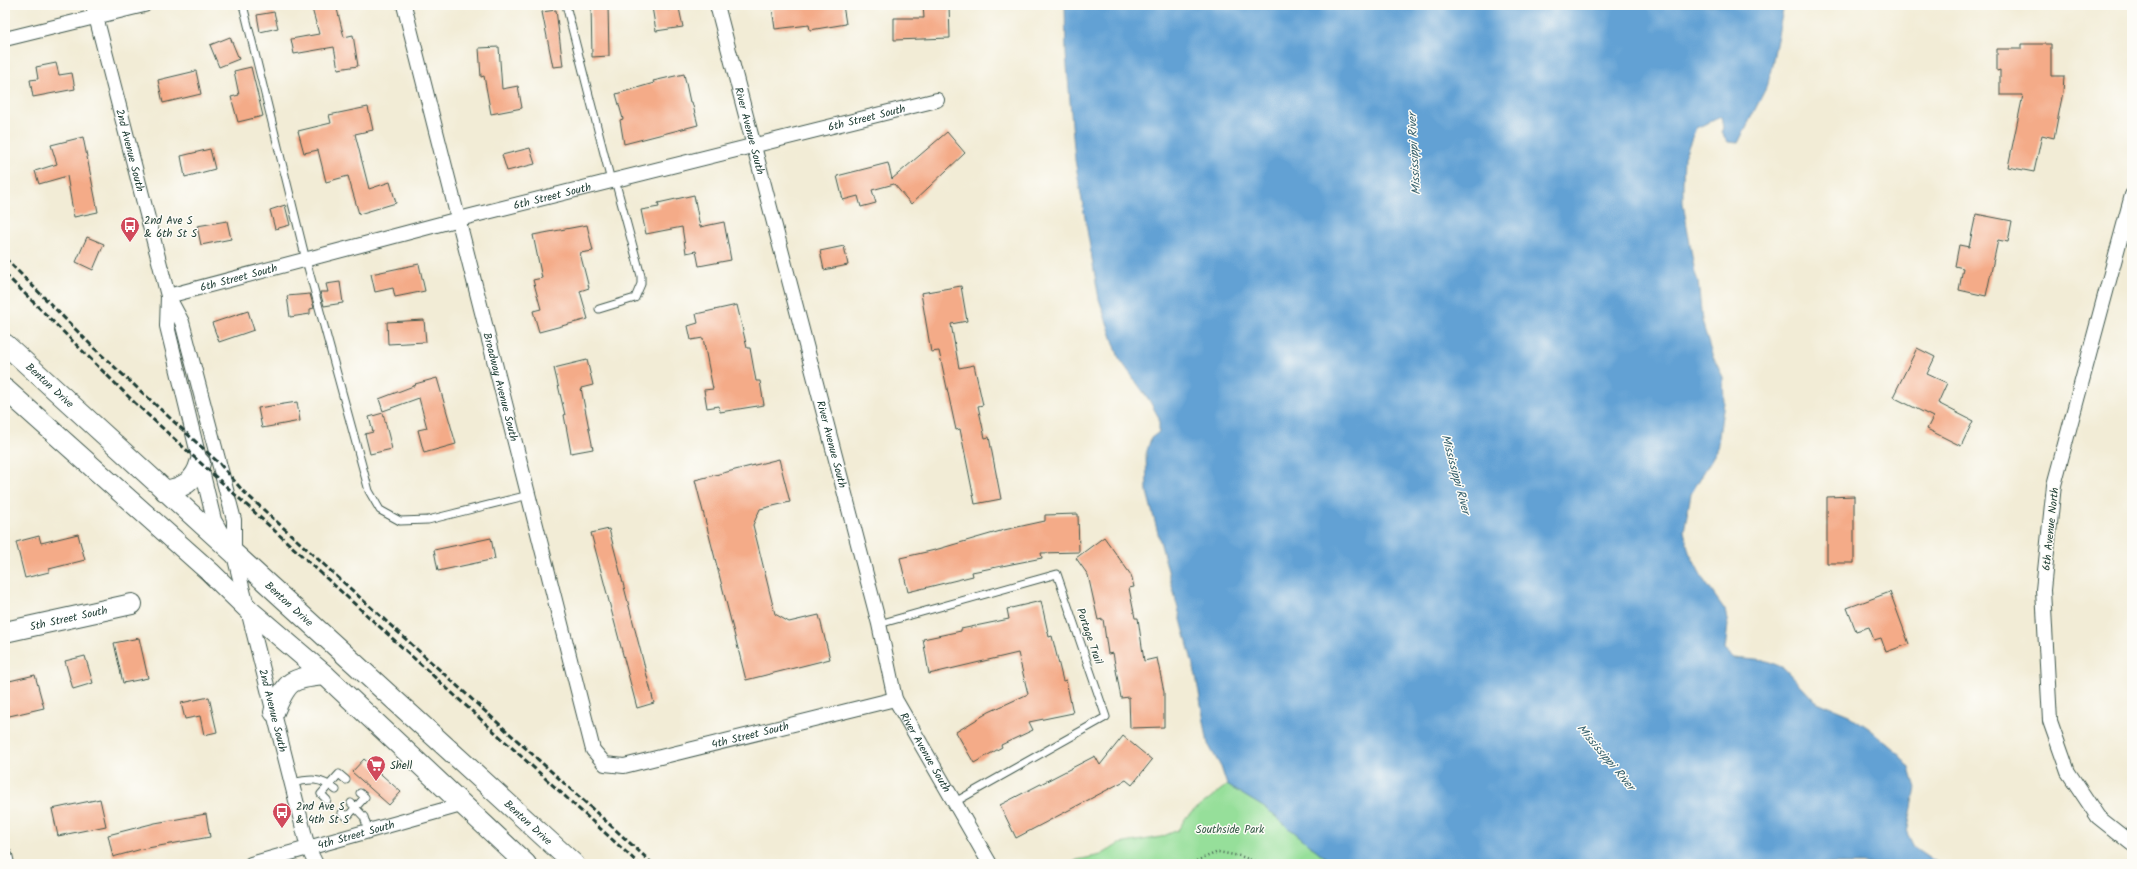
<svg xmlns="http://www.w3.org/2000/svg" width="2137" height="869" viewBox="0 0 2137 869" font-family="Kalam,sans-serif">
  <rect width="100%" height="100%" fill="#fdfcf7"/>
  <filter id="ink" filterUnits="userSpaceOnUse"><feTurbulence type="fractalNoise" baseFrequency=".025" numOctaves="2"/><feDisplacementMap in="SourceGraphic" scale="8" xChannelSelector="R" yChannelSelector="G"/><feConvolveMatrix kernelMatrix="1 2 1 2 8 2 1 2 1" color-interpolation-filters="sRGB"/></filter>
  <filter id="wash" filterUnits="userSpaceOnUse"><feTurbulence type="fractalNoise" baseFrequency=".012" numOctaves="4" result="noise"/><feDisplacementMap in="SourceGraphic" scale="16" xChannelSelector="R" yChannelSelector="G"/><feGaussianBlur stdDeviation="0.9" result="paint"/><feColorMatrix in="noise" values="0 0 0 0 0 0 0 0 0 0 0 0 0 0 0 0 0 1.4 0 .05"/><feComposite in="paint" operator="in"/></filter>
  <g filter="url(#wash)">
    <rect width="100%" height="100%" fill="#f2ecd6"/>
    <!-- green -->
    <path fill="#96df9a" stroke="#5a8e67" d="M1227 785 1265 808 1333 864H1070L1077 860 1101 855 1119 844 1161 837 1178 830 1187 816Z"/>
    <!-- water -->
    <path fill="#62a1d4" stroke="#406f84" d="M1065 5H1784L1768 84 1738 143 1728 142 1721 132 1723 128 1721 117 1696 128 1684 157 1683 181V203L1695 273 1698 281 1702 321 1712 355 1723 377 1724 402 1717 450 1691 494 1684 531 1689 552 1703 579 1725 610 1728 625 1725 650 1734 658 1767 661 1784 668 1815 701 1849 715 1870 729 1896 751 1910 768 1916 787 1907 833 1914 847 1939 864H1333L1265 808 1227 785 1221 767 1208 744 1196 676 1147 492 1146 454 1151 438 1159 432V418L1149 400 1119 358 1099 299 1075 160 1066 54Z"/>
    <g id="blocks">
      <!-- building -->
      <path fill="#f4ab88" d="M311 5H336L344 37 353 35 358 66 338 69 334 47 294 54 291 39 319 34Z
        M591 5H608L609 56 592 57Z
        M667 5 668 10 679 8 683 27 656 31 652 7Z
        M794 5H843L846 24 810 30 809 25 775 29 772 8Z
        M923 5H949L950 38 894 40V18H924Z
        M556 10 563 66 553 67 542 12Z
        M274 12 278 28 260 32 257 15Z
        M230 37 239 59 219 67 210 45Z
        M2021 44H2051V76H2064L2063 92 2054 138 2042 135 2034 172 2008 167 2023 95H2000V70L1997 71V49H2021Z
        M499 47 502 89 518 86 522 108 491 114 484 76 481 77 479 48Z
        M56 63 59 75 72 73 75 89 33 97 30 80 38 79 36 67Z
        M251 67 263 116 238 122 231 97 239 95 234 71Z
        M196 71 201 94 163 103 158 80Z
        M684 74 690 102H692L698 125 624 144 620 120 623 119 616 94 654 83 653 81Z
        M368 107 373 130 355 134 369 189 390 182 396 203 359 214 348 176 326 182 318 150 304 153 298 131 331 123 329 115Z
        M947 132 965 153 911 204 894 184 872 190 876 203 861 207 858 196 843 200 837 176 888 163 892 179Z
        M83 137 98 212 74 217 67 176 39 184 35 171 57 164 51 145Z
        M530 148 535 164 507 171 502 155Z
        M210 149 215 169 185 177 181 156Z
        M694 195 700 227 724 222 731 260 699 266 696 251 686 253 682 227 646 234 641 210 659 207 658 203Z
        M285 205 290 225 275 229 270 210Z
        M1976 214 2012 221 2008 242 1998 240 1986 296 1959 290 1963 268 1955 266 1959 245 1969 247Z
        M227 221 231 239 201 245 197 226Z
        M587 225 593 251 580 253 589 288 580 291 588 319 539 332 533 311 541 309 533 280 542 278 533 235Z
        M87 237 104 244 93 270 76 262Z
        M844 246 848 265 824 270 820 251Z
        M419 264 425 291 395 297 393 288 375 292 371 274Z
        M340 282 343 303 324 306 320 292H328L326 284Z
        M961 286 967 321 951 324 959 368 974 365 983 405 978 406 985 438 989 437 1001 499 975 504 960 429 956 430 939 351 931 352 921 293Z
        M310 294 314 308 310 309V314L290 317 287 296Z
        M737 305 747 348H750L756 381H760L764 405 720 412 719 406 707 408 704 390 713 389 703 338 691 340 688 326 698 323 696 314Z
        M248 311 254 330 219 342 212 323Z
        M424 320 426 342 388 344 387 322Z
        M1917 348 1935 357 1927 374 1947 383 1938 403 1973 421 1961 446 1927 429 1933 417 1893 397Z
        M587 360 593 385 581 388 593 449 571 453 564 415H565L554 368Z
        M437 378 456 444 424 453 418 430 427 428 419 398 383 411 379 399 416 385 415 384Z
        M297 402 300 421 262 428 258 408Z
        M383 413 392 449 370 454 365 434 373 432 369 417Z
        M779 459 790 502 760 509 753 525 775 614 789 622 819 615 830 659 746 680 695 480Z
        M1854 496V563H1827V497Z
        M1078 514 1079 552 1041 553 1042 558 972 572 973 576 908 592 900 558 935 550 1004 530 1045 521V515Z
        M609 529 654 703 637 708 591 533Z
        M78 534 85 560 49 569V572L25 578 16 542 39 536 41 543Z
        M1104 537 1131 575 1134 587 1129 588 1135 618H1138L1144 661 1157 658 1164 692V727L1130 728 1129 697 1121 698 1113 653 1108 654 1103 619 1098 620 1088 575 1076 558Z
        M491 538 495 559 438 571 434 550Z
        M1890 592 1909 644 1886 652 1881 638 1874 640 1869 627 1856 631 1847 608Z
        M1041 601 1049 637 1052 636 1063 681 1066 680 1073 713 1029 722 1033 730 1001 745 1002 747 974 763 956 732 989 712 1028 694 1018 653 929 674 923 639 961 631V629L1009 619 1007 609Z
        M139 638 148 678 123 683 114 643Z
        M85 656 93 683 73 689 65 661Z
        M35 675 44 708 5 717V682Z
        M209 697 217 732 204 735 200 716 185 719 181 703Z
        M1123 736 1152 760 1132 785 1126 780 1016 838 1000 805 1095 756 1100 765Z
        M364 759 401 792 389 805 352 772Z
        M100 799 106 826 58 836 52 809Z
        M206 814 210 837 142 849 113 857 108 835 155 823Z"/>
    </g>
  </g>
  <g filter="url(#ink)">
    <use href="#blocks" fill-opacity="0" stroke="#3f574c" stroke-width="1"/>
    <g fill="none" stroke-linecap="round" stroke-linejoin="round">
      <defs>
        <path id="lane" d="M243 5 306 260 369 491 380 510 400 521 428 520 529 495
          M566 5 611 181
          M599 309 635 298 641 284V276L615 180
          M879 624 1057 574 1106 717 955 802
          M291 783C310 779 320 777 336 790
          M327 800 321 794 339 774 346 780
          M351 803 364 817 368 830
          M342 813 347 817 365 797 360 793"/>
        <g id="street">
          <path id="s1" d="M93 5 168 296 182 322 234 520V555L308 848 316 864"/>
          <path id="s2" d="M404 5 593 750 605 764 624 766 895 699"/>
          <path id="s3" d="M717 5 879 624 895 699 990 864"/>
          <path d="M5 39 144 5"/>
          <path d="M2132 195 2054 485 2043 590 2050 721 2068 772 2098 817 2132 844"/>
          <path id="s4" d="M168 296 459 219 937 100"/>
          <path d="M168 296 167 326 214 520 225 539"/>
          <path d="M5 855 7 864"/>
          <path id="s5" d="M251 864 461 805"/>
        </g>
        <g id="secondary">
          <path id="s6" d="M5 344 574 864"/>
          <path d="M5 389 210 572 248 609 325 675 526 864"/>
          <path d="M165 491C182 488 195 482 200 463"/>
          <path id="s7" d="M5 632 132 604"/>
          <path d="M274 712C288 679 290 679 325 675"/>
        </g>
      </defs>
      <!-- lane casing -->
      <use href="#lane" stroke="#3f574c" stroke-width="9"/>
      <!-- street casing -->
      <use href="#street" stroke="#3f574c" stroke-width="16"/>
      <!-- secondary casing -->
      <use href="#secondary" stroke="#3f574c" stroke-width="22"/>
      <!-- path -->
      <path stroke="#3f574c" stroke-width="2.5" stroke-dasharray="1 3" stroke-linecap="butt" d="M1189 864 1218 852 1240 856 1262 864
        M2131 864 2132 862"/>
      <!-- lane -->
      <use href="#lane" stroke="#fff" stroke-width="7"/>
      <!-- street -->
      <use href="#street" stroke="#fff" stroke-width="14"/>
      <!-- secondary -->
      <use href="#secondary" stroke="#fff" stroke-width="20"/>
      <!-- rail -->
      <path stroke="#1f3d34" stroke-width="3" stroke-dasharray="6 3" stroke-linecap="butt" d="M5 258 95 349 220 464 243 491 653 864
        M5 274 135 403 639 864"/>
    </g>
  </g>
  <!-- icons -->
  <defs>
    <symbol id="bus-pin" viewBox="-11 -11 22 30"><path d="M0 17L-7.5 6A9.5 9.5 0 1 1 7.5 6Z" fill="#d1495b" stroke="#fdfcf7"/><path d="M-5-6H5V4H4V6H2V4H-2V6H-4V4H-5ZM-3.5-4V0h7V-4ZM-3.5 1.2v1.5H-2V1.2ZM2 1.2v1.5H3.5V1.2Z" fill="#fff"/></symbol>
    <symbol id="supermarket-pin" viewBox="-11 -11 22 30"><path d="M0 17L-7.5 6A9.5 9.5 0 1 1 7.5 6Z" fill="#d1495b" stroke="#fdfcf7"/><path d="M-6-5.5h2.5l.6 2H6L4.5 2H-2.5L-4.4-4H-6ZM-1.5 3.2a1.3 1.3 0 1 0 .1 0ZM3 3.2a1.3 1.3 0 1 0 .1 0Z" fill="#fff"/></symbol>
  </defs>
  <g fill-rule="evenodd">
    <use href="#bus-pin" x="119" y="215" width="22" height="30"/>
    <use href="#supermarket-pin" x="365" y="754" width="22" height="30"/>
    <use href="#bus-pin" x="271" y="801" width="22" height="30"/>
  </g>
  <g text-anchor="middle" stroke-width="3" stroke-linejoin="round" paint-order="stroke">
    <!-- street labels -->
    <g font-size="11" fill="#1f3d34" stroke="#fdfcf7">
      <text dy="4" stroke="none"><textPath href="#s4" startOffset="721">6th Street South</textPath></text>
      <text dy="4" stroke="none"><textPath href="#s3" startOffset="130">River Avenue South</textPath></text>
      <text dy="4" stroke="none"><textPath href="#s1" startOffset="150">2nd Avenue South</textPath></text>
      <text dy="4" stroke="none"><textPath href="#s4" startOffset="397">6th Street South</textPath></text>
      <text dy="4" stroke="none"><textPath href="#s4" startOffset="73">6th Street South</textPath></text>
      <text dy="4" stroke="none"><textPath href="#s6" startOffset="61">Benton Drive</textPath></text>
      <text dy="4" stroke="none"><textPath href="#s2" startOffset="394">Broadway Avenue South</textPath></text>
      <text dy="4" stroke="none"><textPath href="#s3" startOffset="454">River Avenue South</textPath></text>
      <text transform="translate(2050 529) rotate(-84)" y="4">6th Avenue North</text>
      <text dy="4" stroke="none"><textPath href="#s6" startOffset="385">Benton Drive</textPath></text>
      <text dy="4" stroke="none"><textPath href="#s7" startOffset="65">5th Street South</textPath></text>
      <text transform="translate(1090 636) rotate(71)" y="4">Portage Trail</text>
      <text dy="4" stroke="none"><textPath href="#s1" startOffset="730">2nd Avenue South</textPath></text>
      <text dy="4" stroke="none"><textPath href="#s2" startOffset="936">4th Street South</textPath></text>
      <text dy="4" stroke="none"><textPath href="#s3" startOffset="778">River Avenue South</textPath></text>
      <text dy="4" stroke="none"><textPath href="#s6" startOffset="709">Benton Drive</textPath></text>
      <text dy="4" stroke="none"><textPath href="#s5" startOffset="109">4th Street South</textPath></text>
    </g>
    <!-- poi labels -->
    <g font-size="11" fill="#1f3d34" stroke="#fdfcf7" text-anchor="start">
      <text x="144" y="224">2nd Ave S<tspan x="144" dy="13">&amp; 6th St S</tspan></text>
      <text x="390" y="769">Shell</text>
      <text x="296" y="810">2nd Ave S<tspan x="296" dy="13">&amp; 4th St S</tspan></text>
    </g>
    <!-- park labels -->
    <g font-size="11" fill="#375d48" stroke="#fdfcf7">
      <text x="1230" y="833">Southside Park</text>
    </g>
    <!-- water labels -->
    <g font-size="12" font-style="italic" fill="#36606c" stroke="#fdfcf7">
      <text transform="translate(1414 154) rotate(-93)" y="4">Mississippi River</text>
      <text transform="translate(1456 474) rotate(75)" y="4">Mississippi River</text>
      <text transform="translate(1606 757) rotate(50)" y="4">Mississippi River</text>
    </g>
  </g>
  <!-- margin -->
  <rect width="2137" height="869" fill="none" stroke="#fdfcf7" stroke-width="20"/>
</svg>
